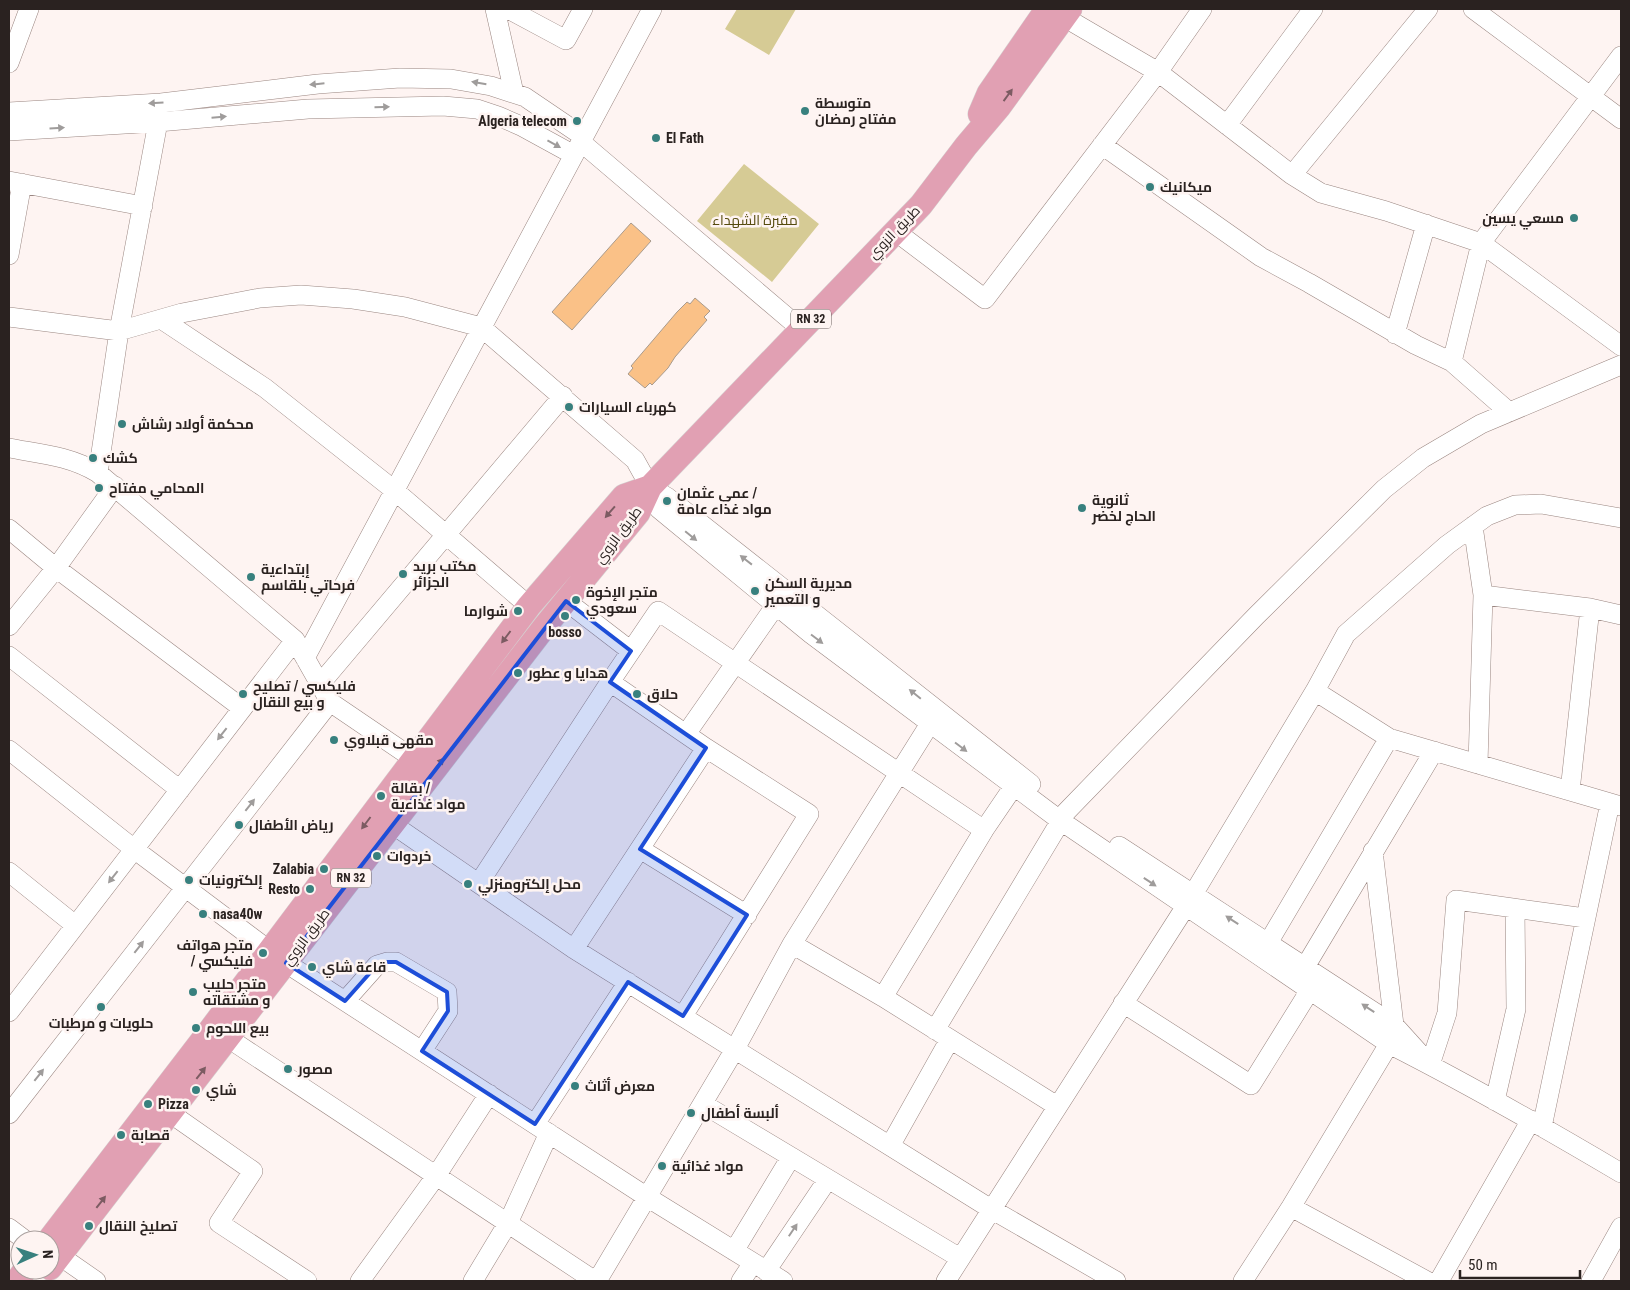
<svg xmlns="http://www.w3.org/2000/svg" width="1630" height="1290" viewBox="0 0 1630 1290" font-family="'Roboto Condensed',Cairo,sans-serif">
  <rect width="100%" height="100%" fill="#fef4f2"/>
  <!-- green -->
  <path fill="#d6cb95" d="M737 9H796L769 55 725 29Z
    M744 164 819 224 772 282 697 221Z"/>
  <!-- building -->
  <path fill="#fac187" stroke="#a99b8d" d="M631 223 651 241 572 330 552 312Z
    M695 298 710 311 704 317 707 320 675 357 668 368 652 385 650 383 645 388 628 374 633 368 631 366 677 312 687 302 690 304Z"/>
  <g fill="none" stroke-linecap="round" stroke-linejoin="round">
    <defs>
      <path id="minor" d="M495 9 514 93
        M508 9 566 40 583 9
        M1202 9 1158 72 1292 175 1321 193 1386 211 1481 243 1621 56
        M1473 9 1621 119
        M9 63 29 9
        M9 112 161 103 318 84 400 78 451 79 491 86 525 97 584 137
        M1227 125 1313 9
        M9 131 158 122 308 109 443 106 477 109 498 116 521 126 574 155
        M581 142 801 329
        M1102 145 1261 257 1309 283 1416 345 1452 362 1509 412
        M1292 175 1428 9
        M9 181 143 206
        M895 231 985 299 1158 72 1064 17 1054 9
        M9 255 22 183
        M9 317 119 331 182 313 260 298 301 295 353 299 405 307 481 327 635 460 650 487 659 509 811 634 1061 821 1389 1044C1468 1084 1545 1128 1621 1173
        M161 319 265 388 394 490 529 606
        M1395 334 1426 224
        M1452 362 1481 243 1621 346
        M9 448C41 454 70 456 98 473L295 640 330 702 414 759
        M98 473 119 331 158 122
        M650 487 667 497 1031 784
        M1473 526 1483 595 1590 608 1621 615
        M9 529 56 568 242 708
        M566 601 631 651
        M9 626 56 568 115 486
        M9 656 180 790
        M305 658 652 9
        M610 682 706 748 809 814 683 1016
        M320 684 563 396
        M1315 691 1389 738 1621 806
        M686 734 776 605 784 597
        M9 750 134 849 270 951
        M1478 764 1483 595
        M1570 791 1590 608
        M392 824 574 949 991 1209 1116 1281
        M1119 846 1394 1025 1422 1056
        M640 849 747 915
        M1373 851 1394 1025
        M9 872 75 925
        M479 883 610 682 658 611 984 830
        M1268 943 1389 738
        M792 944 883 997 1057 1106
        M574 949 706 748
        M286 963 647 1197 783 1281
        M1305 967 1434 751
        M883 997 984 830 1020 777
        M345 1001 377 965 387 962H396L447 992 448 1011 422 1051
        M1123 1003 1251 1085 1315 982
        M9 1012 295 640
        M935 1030 1066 812 1256 616 1384 489 1423 458 1481 424 1621 365
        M228 1038 595 1281
        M1430 1065 1447 1013 1456 900 1585 918
        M1495 1101 1516 1009 1515 909
        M703 1104 960 1258
        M170 1113 253 1171 219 1223 307 1281
        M9 1114 330 702
        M535 1124 628 982
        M1542 1127 1610 803
        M890 1146 950 1039
        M1291 1207 1427 1281
        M9 1228 25 1240
        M734 1251 791 1157
        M50 1254 60 1256 96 1281
        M766 1271 828 1179
        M360 1281 436 1176 489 1094
        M473 1281 508 1223 549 1133
        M597 1281 735 1049 792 944 936 714
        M741 1281 753 1263
        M946 1281 1186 906 1315 691 1346 634 1447 545 1487 516 1515 505 1541 504 1621 518
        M1243 1281 1291 1207 1389 1044
        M1439 1281 1531 1120
        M1591 1281 1621 1227"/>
      <path id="major" d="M980 114 989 93 1047 9
        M49 1240 211 1029 529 606 624 496 650 487
        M50 1268 546 625 638 513 650 487 921 205 966 146 999 107 1070 9
        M17 1281 25 1270"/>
    </defs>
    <!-- minor casing -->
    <use href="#minor" stroke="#9a8681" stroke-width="20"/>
    <!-- major casing -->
    <use href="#major" stroke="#d4d3d2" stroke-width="25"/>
    <!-- minor -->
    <use href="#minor" stroke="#fff" stroke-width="19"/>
    <!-- major -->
    <use href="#major" stroke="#e1a0b3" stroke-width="24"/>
  </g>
  <!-- one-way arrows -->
  <defs><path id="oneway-solid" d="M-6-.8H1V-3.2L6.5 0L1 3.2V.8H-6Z" transform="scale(1.25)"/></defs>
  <g fill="#9f9c9b">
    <use href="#oneway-solid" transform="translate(479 83) rotate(-170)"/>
    <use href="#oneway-solid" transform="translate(317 84) rotate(174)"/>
    <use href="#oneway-solid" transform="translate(156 103) rotate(176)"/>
    <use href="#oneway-solid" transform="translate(382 107) rotate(-2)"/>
    <use href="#oneway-solid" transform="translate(219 117) rotate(-5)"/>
    <use href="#oneway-solid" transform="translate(57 128) rotate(-4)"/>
    <use href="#oneway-solid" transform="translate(554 144) rotate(29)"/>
    <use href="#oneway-solid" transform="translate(691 536) rotate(39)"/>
    <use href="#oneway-solid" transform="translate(746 560) rotate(-142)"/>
    <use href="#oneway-solid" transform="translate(817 639) rotate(37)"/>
    <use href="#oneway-solid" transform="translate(915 694) rotate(-141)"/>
    <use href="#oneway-solid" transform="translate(222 734) rotate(128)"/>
    <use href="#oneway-solid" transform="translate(961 747) rotate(37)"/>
    <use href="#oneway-solid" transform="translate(250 805) rotate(-52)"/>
    <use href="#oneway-solid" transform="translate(113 877) rotate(128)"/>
    <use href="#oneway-solid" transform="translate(1150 882) rotate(34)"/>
    <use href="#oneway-solid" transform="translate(1232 920) rotate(-147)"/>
    <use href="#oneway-solid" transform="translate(139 947) rotate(-52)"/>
    <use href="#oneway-solid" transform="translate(1368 1008) rotate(-147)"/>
    <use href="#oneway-solid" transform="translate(39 1075) rotate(-52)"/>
    <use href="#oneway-solid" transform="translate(793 1230) rotate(-56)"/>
  </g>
  <g fill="#7c5b62">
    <use href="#oneway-solid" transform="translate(1008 95) rotate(-54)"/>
    <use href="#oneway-solid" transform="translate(610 512) rotate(131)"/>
    <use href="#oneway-solid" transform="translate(506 637) rotate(127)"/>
    <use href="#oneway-solid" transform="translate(439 764) rotate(-52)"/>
    <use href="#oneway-solid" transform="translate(366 823) rotate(127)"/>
    <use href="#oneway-solid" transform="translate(201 1073) rotate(-52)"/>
    <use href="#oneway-solid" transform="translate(101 1202) rotate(-52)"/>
  </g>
  <!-- marked area -->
  <path fill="#1d4ed8" fill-opacity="0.2" stroke="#1d4ed8" stroke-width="4" stroke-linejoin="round" d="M566 601 631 651 610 682 706 748 640 849 747 915 683 1016 628 982 535 1124 422 1051 448 1011 447 992 396 962H387L377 965 345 1001 286 963Z"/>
  <!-- markers -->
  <g fill="#38807e" stroke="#fef4f2" stroke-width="2">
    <circle cx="805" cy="111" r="5"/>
    <circle cx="577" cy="121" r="5"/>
    <circle cx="656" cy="138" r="5"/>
    <circle cx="1150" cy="187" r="5"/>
    <circle cx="1574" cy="218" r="5"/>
    <circle cx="569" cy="407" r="5"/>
    <circle cx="122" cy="424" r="5"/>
    <circle cx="93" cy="458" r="5"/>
    <circle cx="99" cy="488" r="5"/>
    <circle cx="667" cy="501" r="5"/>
    <circle cx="1082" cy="508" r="5"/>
    <circle cx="403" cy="574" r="5"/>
    <circle cx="251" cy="577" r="5"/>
    <circle cx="755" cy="591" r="5"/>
    <circle cx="576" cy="600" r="5"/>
    <circle cx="518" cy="611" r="5"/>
    <circle cx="565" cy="616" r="5"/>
    <circle cx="518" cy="673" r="5"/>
    <circle cx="243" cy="694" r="5"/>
    <circle cx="637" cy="694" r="5"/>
    <circle cx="334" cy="740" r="5"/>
    <circle cx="381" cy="796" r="5"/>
    <circle cx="239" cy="825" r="5"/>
    <circle cx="377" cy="856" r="5"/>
    <circle cx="324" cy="869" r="5"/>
    <circle cx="189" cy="880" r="5"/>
    <circle cx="468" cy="884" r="5"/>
    <circle cx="310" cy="889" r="5"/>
    <circle cx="203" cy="914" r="5"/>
    <circle cx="263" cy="953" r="5"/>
    <circle cx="312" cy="967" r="5"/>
    <circle cx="193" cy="992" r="5"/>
    <circle cx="101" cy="1007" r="5"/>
    <circle cx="196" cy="1028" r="5"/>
    <circle cx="288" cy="1069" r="5"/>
    <circle cx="575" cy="1086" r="5"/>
    <circle cx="196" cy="1090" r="5"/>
    <circle cx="148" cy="1104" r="5"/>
    <circle cx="691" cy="1113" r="5"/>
    <circle cx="121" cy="1135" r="5"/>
    <circle cx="662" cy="1166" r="5"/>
    <circle cx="89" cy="1226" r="5"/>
  </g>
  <g text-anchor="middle" stroke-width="5" stroke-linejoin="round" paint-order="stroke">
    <!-- shield labels -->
    <g fill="#fef4f2" stroke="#6a615f" stroke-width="1">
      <rect x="791" y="309.5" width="40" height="19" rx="4"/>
      <rect x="331" y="868.5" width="40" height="19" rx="4"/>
    </g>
    <g font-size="12" font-weight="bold" fill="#2a2220">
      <text x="811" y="323">RN 32</text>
      <text x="351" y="882">RN 32</text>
    </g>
    <!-- poi labels -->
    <g font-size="14" font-weight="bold" fill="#2a2220" stroke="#fef4f2" text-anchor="start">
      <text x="815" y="108">متوسطة<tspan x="815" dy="16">مفتاح رمضان</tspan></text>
      <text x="567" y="126" text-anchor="end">Algeria telecom</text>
      <text x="666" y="143">El Fath</text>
      <text x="1160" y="192">ميكانيك</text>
      <text x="1564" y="223" text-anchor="end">مسعي يسين</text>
      <text x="579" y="412">كهرباء السيارات</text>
      <text x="132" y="429">محكمة أولاد رشاش</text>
      <text x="103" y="463">كشك</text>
      <text x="109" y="493">المحامي مفتاح</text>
      <text x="677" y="498">عمي عثمان /<tspan x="677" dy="16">مواد غذاء عامة</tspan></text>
      <text x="1092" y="505">ثانوية<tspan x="1092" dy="16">الحاج لخضر</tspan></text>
      <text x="413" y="571">مكتب بريد<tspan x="413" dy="16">الجزائر</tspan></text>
      <text x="261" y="574">إبتداءية<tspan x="261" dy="16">فرحاتي بلقاسم</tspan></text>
      <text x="765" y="588">مديرية السكن<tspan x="765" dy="16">و التعمير</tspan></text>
      <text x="586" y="597">متجر الإخوة<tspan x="586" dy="16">سعودي</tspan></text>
      <text x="508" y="616" text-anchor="end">شوارما</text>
      <text x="565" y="637" text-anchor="middle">bosso</text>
      <text x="528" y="678">هدايا و عطور</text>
      <text x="253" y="691">فليكسي / تصليح<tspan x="253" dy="16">و بيع النقال</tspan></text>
      <text x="647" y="699">حلاق</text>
      <text x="344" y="745">مقهى قبلاوي</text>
      <text x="391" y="793">بقالة /<tspan x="391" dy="16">مواد غذاءية</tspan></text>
      <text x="249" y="830">رياض الأطفال</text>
      <text x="387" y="861">خردوات</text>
      <text x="314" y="874" text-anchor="end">Zalabia</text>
      <text x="199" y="885">إلكترونيات</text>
      <text x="478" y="889">محل إلكترومنزلي</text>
      <text x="300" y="894" text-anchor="end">Resto</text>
      <text x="213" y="919">nasa40w</text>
      <text x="253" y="950" text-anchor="end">متجر هواتف<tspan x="253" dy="16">/ فليكسي</tspan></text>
      <text x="322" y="972">قاعة شاي</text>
      <text x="203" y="989">متجر حليب<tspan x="203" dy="16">و مشتقاته</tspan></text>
      <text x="101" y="1028" text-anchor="middle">حلويات و مرطبات</text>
      <text x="206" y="1033">بيع اللحوم</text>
      <text x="298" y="1074">مصور</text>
      <text x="585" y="1091">معرض أثاث</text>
      <text x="206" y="1095">شاي</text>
      <text x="158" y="1109">Pizza</text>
      <text x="701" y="1118">ألبسة أطفال</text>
      <text x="131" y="1140">قصابة</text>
      <text x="672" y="1171">مواد غذائية</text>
      <text x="99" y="1231">تصليخ النقال</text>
    </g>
    <!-- park labels -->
    <g font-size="14" fill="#554a0d" stroke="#fef4f2">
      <text x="755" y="225">مقبرة الشهداء</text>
    </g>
    <!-- street labels -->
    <g font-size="14" fill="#2a2220" stroke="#fef4f2">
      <text transform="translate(894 232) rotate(-46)" y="5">طريق الزوي</text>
      <text transform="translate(618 535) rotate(-53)" y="5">طريق الزوي</text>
      <text transform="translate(306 937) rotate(-53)" y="5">طريق الزوي</text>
    </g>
  </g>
  <!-- border -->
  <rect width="1630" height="1290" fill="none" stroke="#2a2220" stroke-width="20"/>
  <!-- north arrow -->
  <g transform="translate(35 1255) rotate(87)"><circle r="24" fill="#fef4f2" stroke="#a9a09e"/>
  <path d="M0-4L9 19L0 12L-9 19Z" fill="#38807e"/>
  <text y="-8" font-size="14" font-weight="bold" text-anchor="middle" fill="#2a2220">N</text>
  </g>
  <!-- scale -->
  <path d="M1460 1270v8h120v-8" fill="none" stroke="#2a2220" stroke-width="2.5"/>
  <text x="1468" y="1270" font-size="15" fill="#2a2220" stroke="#fef4f2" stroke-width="4" paint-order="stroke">50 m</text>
</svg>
